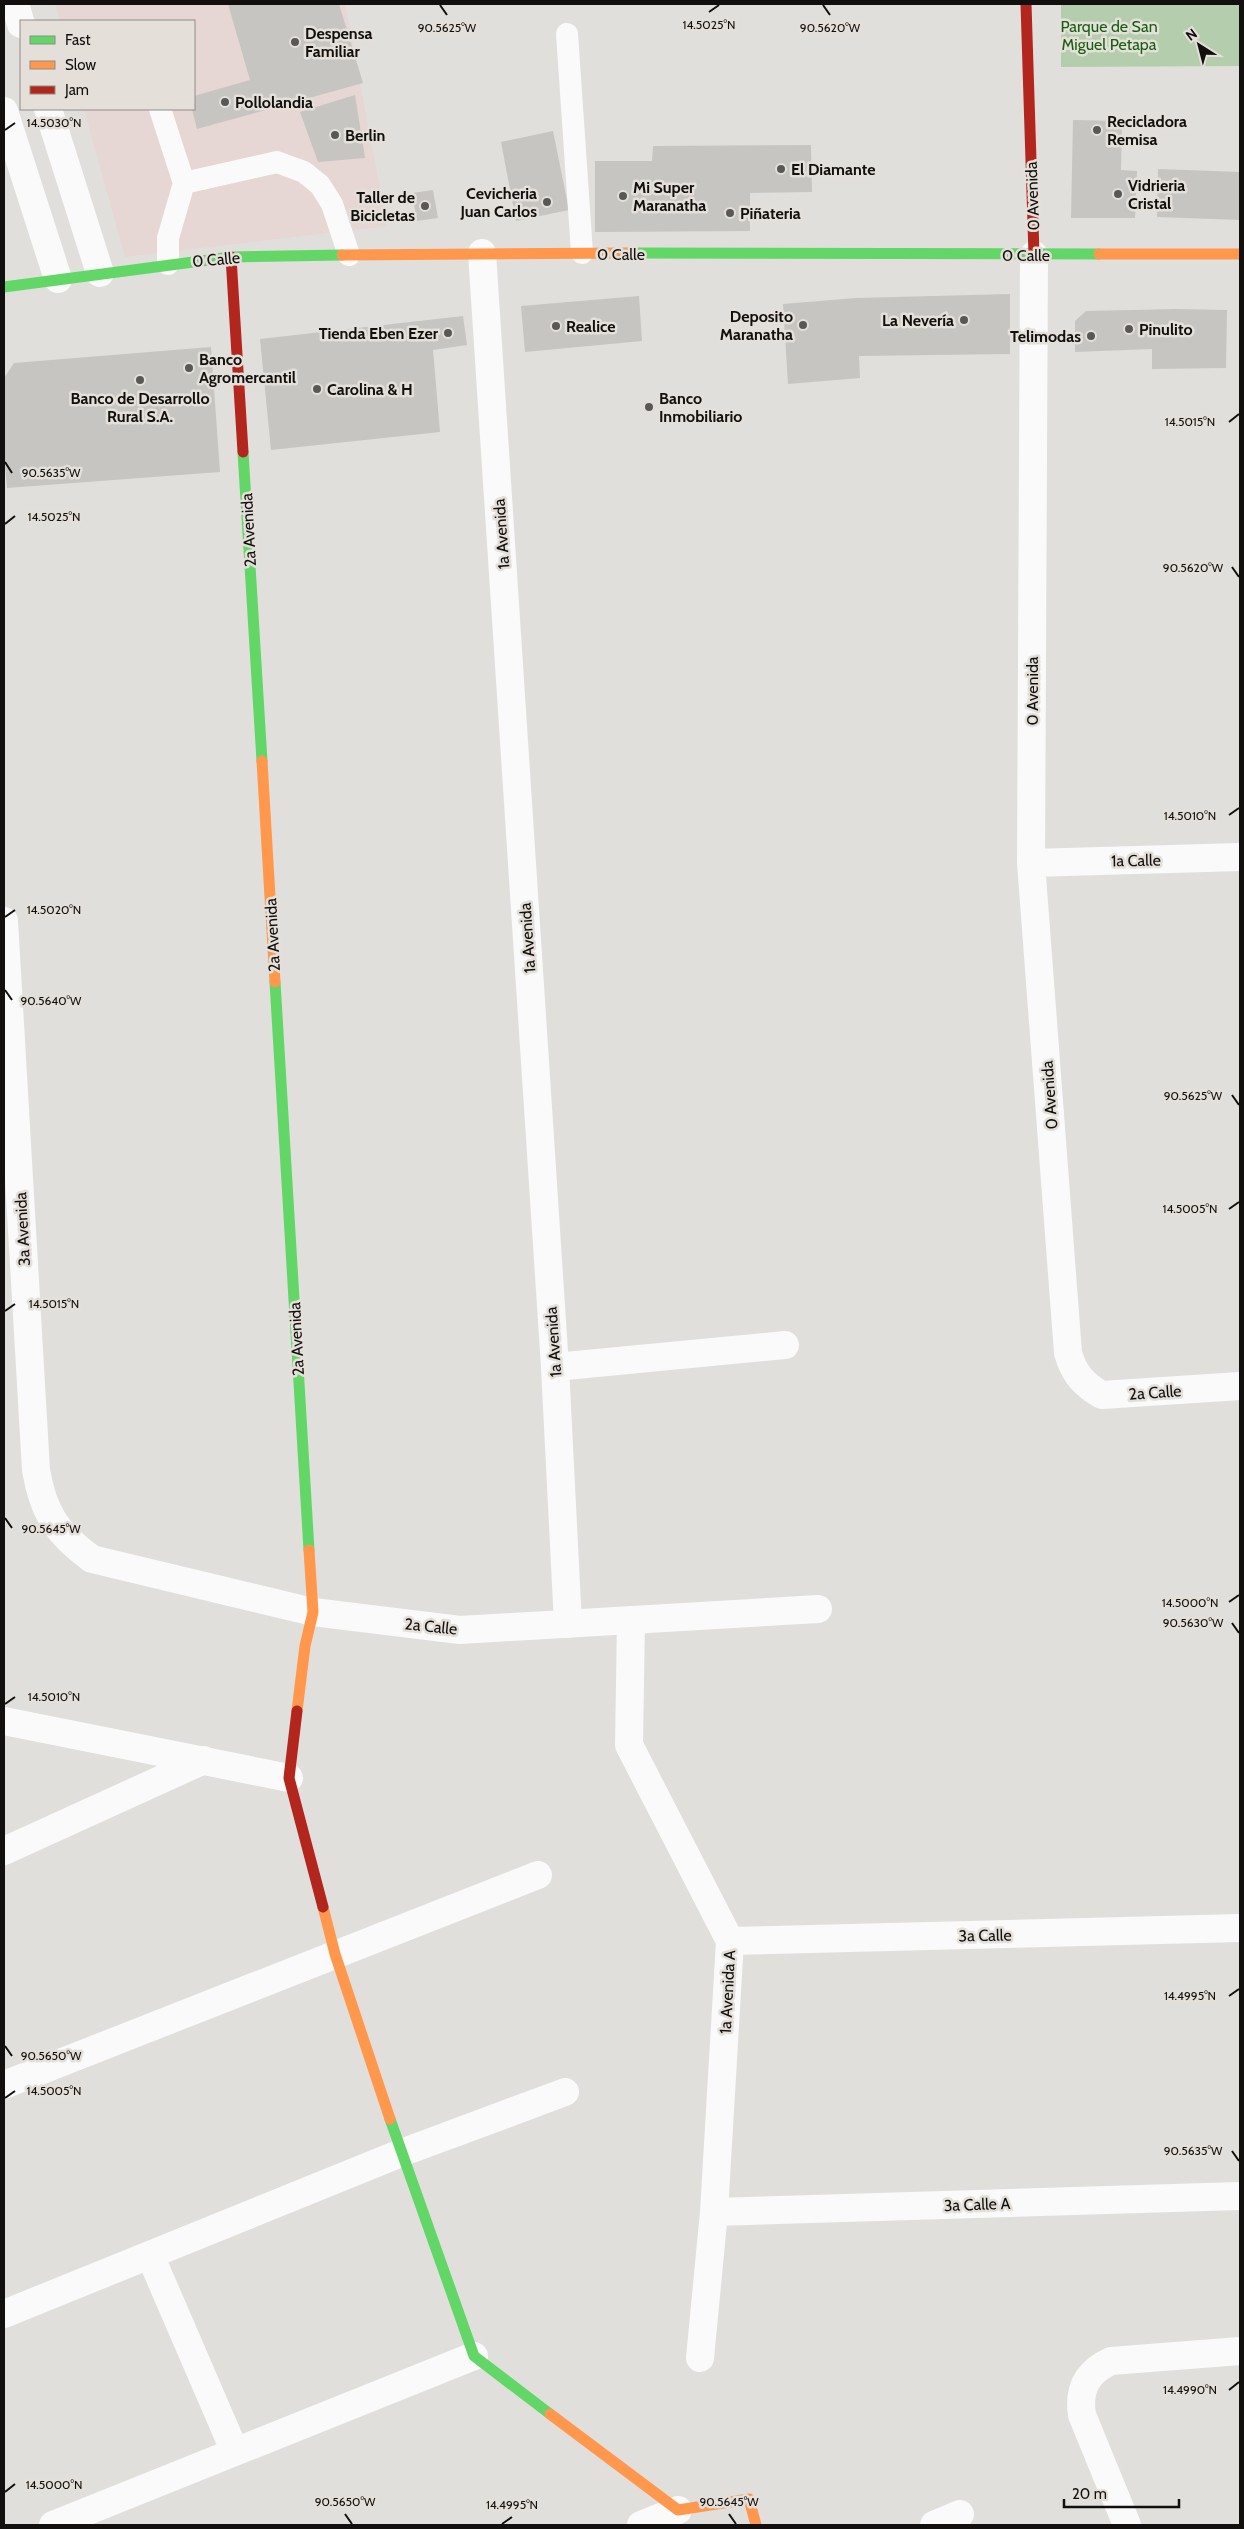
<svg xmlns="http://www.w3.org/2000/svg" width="1244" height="2529" viewBox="0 0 1244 2529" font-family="Cabin,sans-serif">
  <rect width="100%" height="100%" fill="#e1dfdc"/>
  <!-- commercial -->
  <path fill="#e6d6d4" d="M55 4H345L387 226 125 257 84 109H194V21H60Z"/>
  <!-- green -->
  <path fill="#b3cdad" d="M1061 4H1240V66L1061 67Z"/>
  <!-- building -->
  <path fill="#c6c5c2" d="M228 4H339L363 83 197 129 192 109H194V96L250 80Z
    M355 95 365 158 318 162 300 112Z
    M1073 120 1122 121 1121 170 1137 171 1135 218H1071Z
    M553 131 569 210 516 221 501 142Z
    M811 145 812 192 750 193V231L595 232V161H652L653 146Z
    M1158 169 1240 172V220L1157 217Z
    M433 190 438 218 417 221 412 193Z
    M1010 294V354L859 356 860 378 788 384 783 304 856 298Z
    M639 296 642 341 525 352 521 306Z
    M1177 309 1227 310 1226 368 1152 369V349L1075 352V321L1086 311Z
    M463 316 467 345 433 350 440 432 271 450 260 339Z
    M211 347 220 472 7 488 4 451V378L14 363Z"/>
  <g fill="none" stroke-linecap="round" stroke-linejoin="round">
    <!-- lane -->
    <path stroke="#fafafa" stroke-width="22" d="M567 34 582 253
      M160 109 184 183
      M168 264V238L184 183 277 162 304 172 320 185 332 204 349 255"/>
    <!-- street -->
    <path stroke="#fafafa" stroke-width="28" d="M15 4 21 24
      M48 109 100 273
      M4 111 58 279
      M482 253 555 1367 568 1624
      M1034 255 1031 863 1068 1353C1074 1374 1084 1385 1102 1395L1240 1386
      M1031 863 1240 857
      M4 921 36 1470C43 1512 57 1534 92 1559L313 1612 460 1630 818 1609
      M555 1367 785 1345
      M631 1620 629 1745 730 1941 714 2212 700 2358
      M4 1721 289 1778
      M4 1851 204 1760
      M730 1941 1240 1928
      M4 2085 538 1875
      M714 2212 1240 2196
      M150 2255 235 2452
      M4 2314 401 2153 565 2092
      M53 2525 474 2356
      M641 2525 678 2510
      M934 2525 960 2514
      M1127 2525 1082 2415C1078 2389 1087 2372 1111 2361L1240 2351"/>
    <!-- fast -->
    <path stroke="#63d668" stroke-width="11" d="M628 253 1099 254
      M4 287 231 257 342 255
      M243 452 262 761
      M275 982 309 1550
      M390 2119 474 2356 550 2414"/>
    <!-- slow -->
    <path stroke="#ff974d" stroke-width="11" d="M1099 254H1240
      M342 255 628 253
      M262 761 275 982
      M297 1711 305 1646 313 1612 309 1550
      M323 1907 335 1954 390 2119
      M550 2414 678 2510 749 2499 756 2525"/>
    <!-- jam -->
    <path stroke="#b3261e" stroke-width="11" d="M1026 4 1034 255
      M231 257 243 452
      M297 1711 289 1778 323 1907"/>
  </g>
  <!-- ticks -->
  <path fill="none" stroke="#11100e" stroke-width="2" d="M440 5 447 15M823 5 830 15M709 12 719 5M5 130 15 123M1229 422 1239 414M5 462 12 473M5 524 15 516M1232 567 1239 577M1229 815 1239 808M5 917 15 910M5 990 12 1000M1232 1095 1239 1105M1229 1209 1239 1202M5 1311 15 1304M5 1518 12 1528M1229 1602 1239 1595M1232 1623 1239 1633M5 1704 15 1697M1229 1996 1239 1989M5 2046 12 2056M5 2098 15 2091M1232 2151 1239 2161M1229 2390 1239 2382M5 2492 15 2484M345 2514 352 2524M729 2514 736 2524M502 2524 512 2517"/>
  <!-- markers -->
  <g fill="#5a5856" stroke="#e4dfd9" stroke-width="2">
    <circle cx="295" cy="42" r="5"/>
    <circle cx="225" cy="102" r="5"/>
    <circle cx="1097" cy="130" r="5"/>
    <circle cx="335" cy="135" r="5"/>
    <circle cx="781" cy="169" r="5"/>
    <circle cx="1118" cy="194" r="5"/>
    <circle cx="623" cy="196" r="5"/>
    <circle cx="547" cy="202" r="5"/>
    <circle cx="425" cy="206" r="5"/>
    <circle cx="730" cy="213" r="5"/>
    <circle cx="964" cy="320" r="5"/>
    <circle cx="803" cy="325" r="5"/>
    <circle cx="556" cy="326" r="5"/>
    <circle cx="1129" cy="329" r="5"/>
    <circle cx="448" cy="333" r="5"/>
    <circle cx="1091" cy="336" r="5"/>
    <circle cx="189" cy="368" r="5"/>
    <circle cx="140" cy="380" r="5"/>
    <circle cx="317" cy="389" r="5"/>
    <circle cx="649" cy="407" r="5"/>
  </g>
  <g text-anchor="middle" stroke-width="5" stroke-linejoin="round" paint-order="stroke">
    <!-- park labels -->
    <g font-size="16" fill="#165e0f" stroke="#e4dfd9">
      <text x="1109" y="32">Parque de San<tspan x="1109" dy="18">Miguel Petapa</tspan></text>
    </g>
    <!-- poi labels -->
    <g font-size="16" font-weight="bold" fill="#11100e" stroke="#e4dfd9" text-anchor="start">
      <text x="305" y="39">Despensa<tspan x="305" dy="18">Familiar</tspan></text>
      <text x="235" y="108">Pollolandia</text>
      <text x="1107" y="127">Recicladora<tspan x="1107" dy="18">Remisa</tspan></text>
      <text x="345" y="141">Berlin</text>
      <text x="791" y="175">El Diamante</text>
      <text x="1128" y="191">Vidrieria<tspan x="1128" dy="18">Cristal</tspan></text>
      <text x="633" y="193">Mi Super<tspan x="633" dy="18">Maranatha</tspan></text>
      <text x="537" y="199" text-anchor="end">Cevicheria<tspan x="537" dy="18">Juan Carlos</tspan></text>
      <text x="415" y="203" text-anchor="end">Taller de<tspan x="415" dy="18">Bicicletas</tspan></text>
      <text x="740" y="219">Piñateria</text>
      <text x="793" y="322" text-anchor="end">Deposito<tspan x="793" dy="18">Maranatha</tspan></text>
      <text x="954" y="326" text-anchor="end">La Nevería</text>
      <text x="566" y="332">Realice</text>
      <text x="1139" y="335">Pinulito</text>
      <text x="438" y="339" text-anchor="end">Tienda Eben Ezer</text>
      <text x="1081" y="342" text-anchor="end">Telimodas</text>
      <text x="199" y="365">Banco<tspan x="199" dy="18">Agromercantil</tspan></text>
      <text x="327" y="395">Carolina &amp; H</text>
      <text x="140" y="404" text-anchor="middle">Banco de Desarrollo<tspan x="140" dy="18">Rural S.A.</tspan></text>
      <text x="659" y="404">Banco<tspan x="659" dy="18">Inmobiliario</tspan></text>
    </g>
    <!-- street labels -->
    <g font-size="16" fill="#11100e" stroke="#e4dfd9">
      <text transform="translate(1032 196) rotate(-92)" y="6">0 Avenida</text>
      <text x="621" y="260">0 Calle</text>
      <text x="1026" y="261">0 Calle</text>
      <text transform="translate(216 259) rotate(-5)" y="6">0 Calle</text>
      <text transform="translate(248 530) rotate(-93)" y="6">2a Avenida</text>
      <text transform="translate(501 534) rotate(-94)" y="6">1a Avenida</text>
      <text transform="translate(1032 691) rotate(-90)" y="6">0 Avenida</text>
      <text transform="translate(1136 860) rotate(-1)" y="6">1a Calle</text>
      <text transform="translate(272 935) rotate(-93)" y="6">2a Avenida</text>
      <text transform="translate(527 938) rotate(-94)" y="6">1a Avenida</text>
      <text transform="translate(1049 1095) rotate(-94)" y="6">0 Avenida</text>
      <text transform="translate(22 1229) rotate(-93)" y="6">3a Avenida</text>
      <text transform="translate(296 1339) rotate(-93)" y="6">2a Avenida</text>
      <text transform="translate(553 1342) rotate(-94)" y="6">1a Avenida</text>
      <text transform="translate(1155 1392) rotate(-4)" y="6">2a Calle</text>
      <text transform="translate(431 1626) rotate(6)" y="6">2a Calle</text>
      <text transform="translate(985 1935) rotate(-1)" y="6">3a Calle</text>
      <text transform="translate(727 1992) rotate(-87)" y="6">1a Avenida A</text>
      <text transform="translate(977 2204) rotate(-2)" y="6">3a Calle A</text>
    </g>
  </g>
  <g font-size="12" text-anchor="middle" fill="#11100e" stroke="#e4dfd9" stroke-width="5" stroke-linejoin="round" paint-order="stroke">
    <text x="709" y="29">14.5025°N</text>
    <text x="447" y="32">90.5625°W</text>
    <text x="830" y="32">90.5620°W</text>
    <text x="54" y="127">14.5030°N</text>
    <text x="1190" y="426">14.5015°N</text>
    <text x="51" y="477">90.5635°W</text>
    <text x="54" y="521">14.5025°N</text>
    <text x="1193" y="572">90.5620°W</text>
    <text x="1190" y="820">14.5010°N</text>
    <text x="54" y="914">14.5020°N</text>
    <text x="51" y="1005">90.5640°W</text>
    <text x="1193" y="1100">90.5625°W</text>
    <text x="1190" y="1213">14.5005°N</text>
    <text x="54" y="1308">14.5015°N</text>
    <text x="51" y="1533">90.5645°W</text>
    <text x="1190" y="1607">14.5000°N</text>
    <text x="1193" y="1627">90.5630°W</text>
    <text x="54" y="1701">14.5010°N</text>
    <text x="1190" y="2000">14.4995°N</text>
    <text x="51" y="2060">90.5650°W</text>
    <text x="54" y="2095">14.5005°N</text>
    <text x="1193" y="2155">90.5635°W</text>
    <text x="1190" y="2394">14.4990°N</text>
    <text x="54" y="2489">14.5000°N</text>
    <text x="345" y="2506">90.5650°W</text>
    <text x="729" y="2506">90.5645°W</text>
    <text x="512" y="2509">14.4995°N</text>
  </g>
  <!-- border -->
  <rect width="1244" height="2529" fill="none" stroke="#11100e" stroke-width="10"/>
  <!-- legend -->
  <rect x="20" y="20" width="175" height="90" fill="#e4dfd9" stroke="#908c88"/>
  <rect x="30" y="36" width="25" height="8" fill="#63d668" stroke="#908c88"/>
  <text x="65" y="45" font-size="15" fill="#11100e">Fast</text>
  <rect x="30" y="61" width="25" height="8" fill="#ff974d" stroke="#908c88"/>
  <text x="65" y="70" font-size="15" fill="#11100e">Slow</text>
  <rect x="30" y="86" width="25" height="8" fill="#b3261e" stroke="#908c88"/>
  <text x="65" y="95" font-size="15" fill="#11100e">Jam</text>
  <!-- north arrow -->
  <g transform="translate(1199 45) rotate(324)" stroke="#e4dfd9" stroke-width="4" paint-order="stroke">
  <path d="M0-4L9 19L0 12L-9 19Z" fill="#11100e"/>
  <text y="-8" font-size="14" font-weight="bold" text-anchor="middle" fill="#11100e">N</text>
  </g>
  <!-- scale -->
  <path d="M1064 2499v8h115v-8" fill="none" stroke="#11100e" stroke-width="2.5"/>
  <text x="1072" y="2499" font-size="15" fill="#11100e" stroke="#e4dfd9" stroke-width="4" paint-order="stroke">20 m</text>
</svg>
